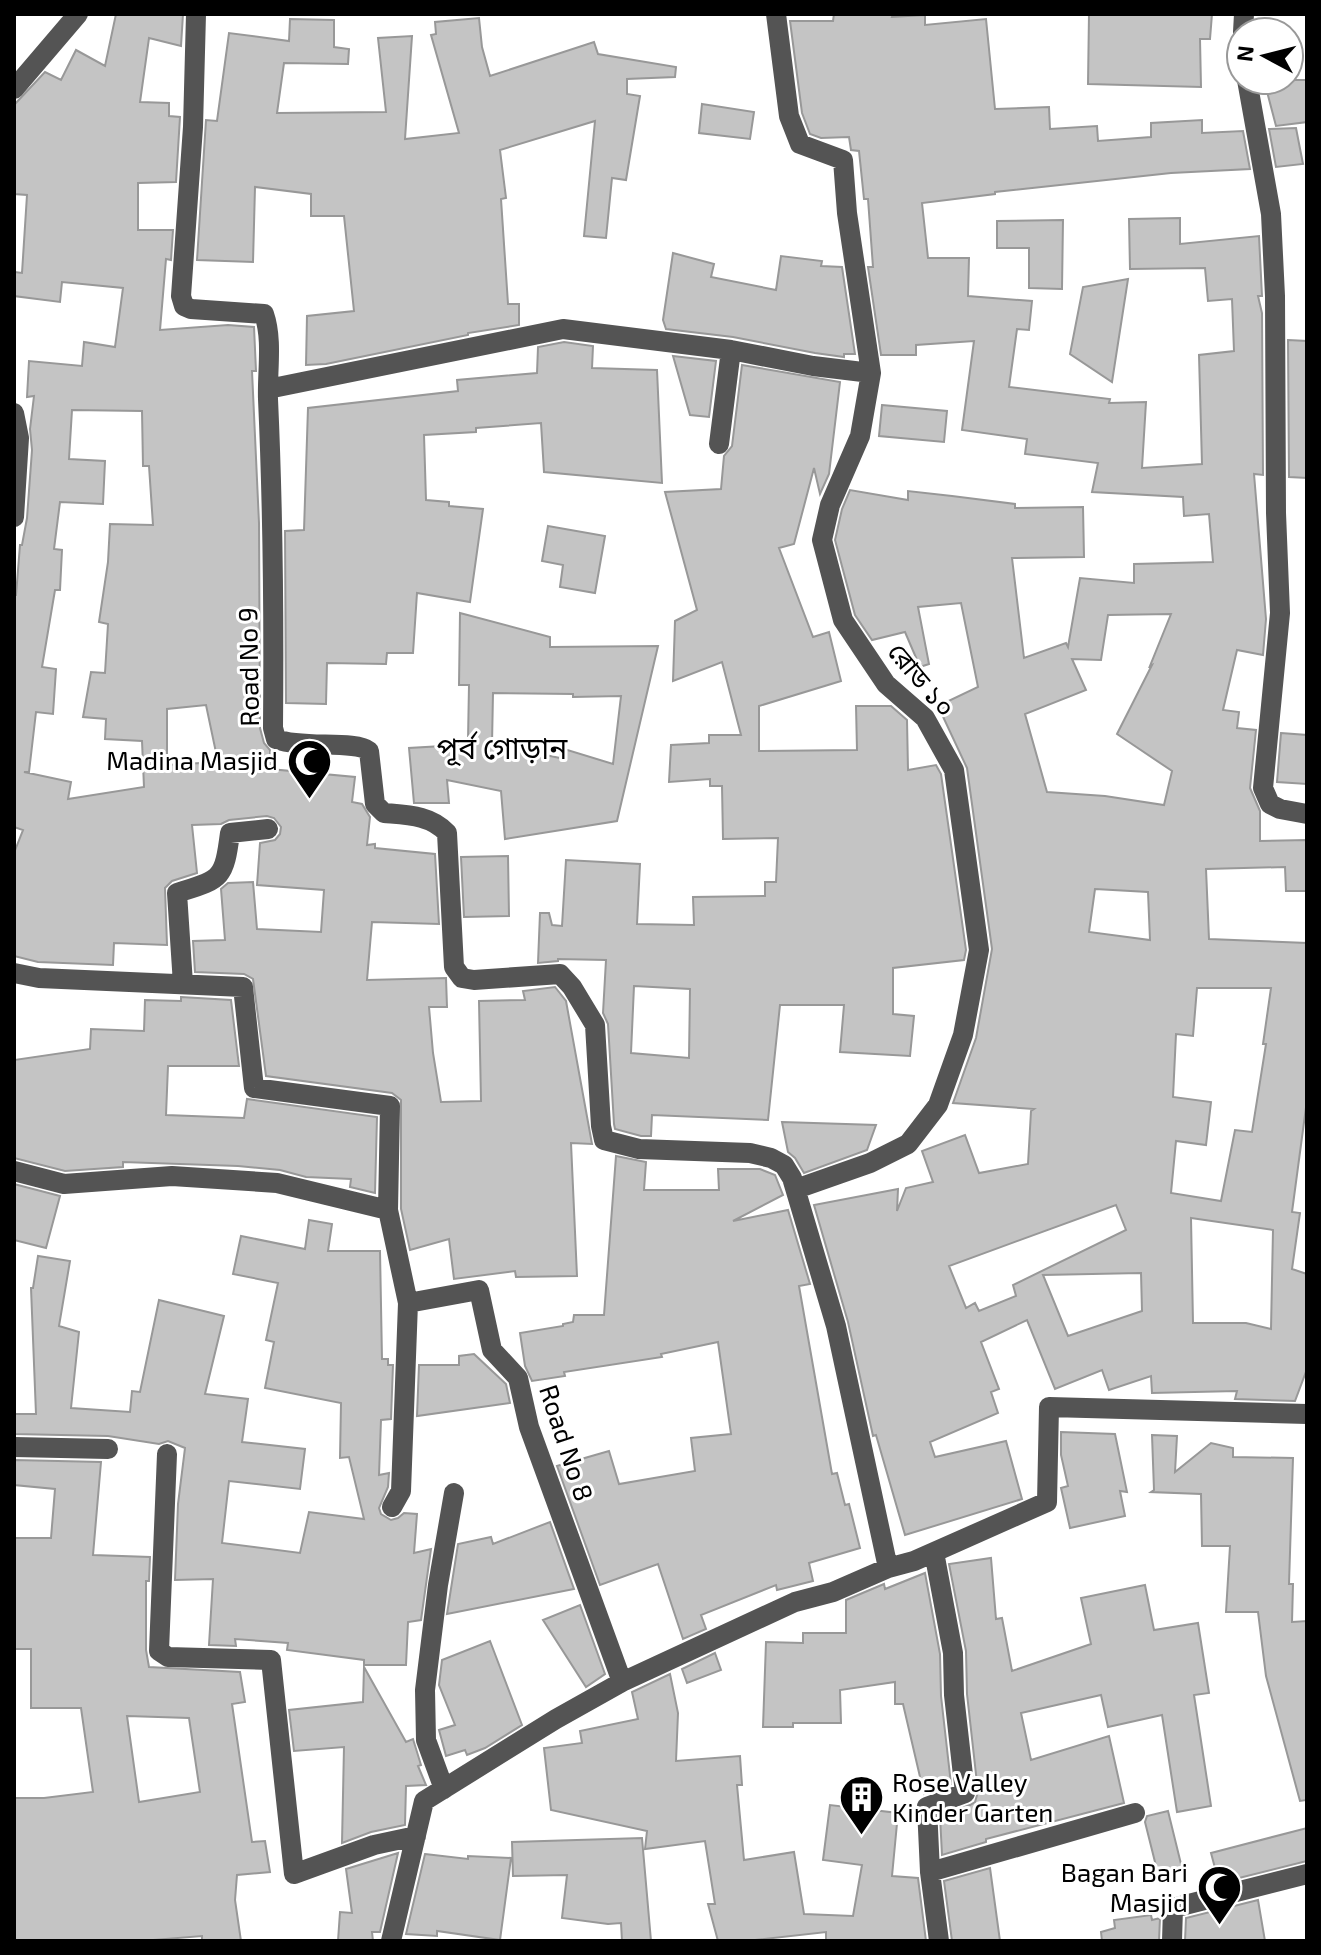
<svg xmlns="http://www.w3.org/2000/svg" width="1321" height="1955" viewBox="0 0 1321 1955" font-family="'Exo 2','Noto Sans Bengali',sans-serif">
  <rect width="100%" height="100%" fill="#fff"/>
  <!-- building -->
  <path fill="#c4c4c4" stroke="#989898" stroke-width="2" fill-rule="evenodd" d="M116 14H183L181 46 149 38 140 102 169 103V116L180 117 176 182 138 183V230H173L171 260 166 259 160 330 228 325 254 327 256 371H252L259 523 260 728 264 743 270 750V769L355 777 352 802 362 804 370 817 367 845 375 844V848L435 854 439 924 372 922 367 980 446 978 447 1007H429L433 1053 441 1102 481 1101 479 1001 525 1000 523 991 555 987 566 1001 592 1144 571 1143 577 1276 516 1277 515 1271 454 1279 449 1239 410 1250 401 1209V1100L392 1093 266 1076 253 979 244 974 195 972 193 941 225 940 221 889 228 883 253 882 257 929 321 932 324 890 257 885 260 843 275 840 280 834 281 827 274 818 267 816 229 820 221 824 192 825 197 873 172 881 165 888 167 945 114 943 113 965 38 962 14 956V853L23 830 14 827V595H16L20 545H22L27 518 32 450 30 429 34 396 27 397 29 361 82 366 84 342 115 347 123 288 62 282 60 302 14 296V272L22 273 27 195 14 194V105L45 72 61 80 76 50 105 66ZM72 410 142 411 143 466H149L153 525 110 524 108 562 99 622 108 624 105 673 91 672 83 717 106 719 105 739 142 741 144 787 68 799 71 782 24 772H29L36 712 53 714 56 669 42 667 55 590H60L62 550 54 549 60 502 103 504 105 461 69 459ZM206 705 218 762 167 765V709Z
    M834 14H893L892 17 925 15V25L986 19 995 109 1049 107 1050 129 1097 126 1098 141 1151 137V123L1202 120V133L1243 131 1250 169 1171 173 995 192V194L922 203 928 258H969L968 296 1032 301 1029 330 1017 329 1009 387 1110 399 1109 403 1146 402 1142 468 1202 464 1199 355 1234 351 1232 299 1208 301 1205 268 1130 269 1129 219 1180 218V244L1259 236 1262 296H1258L1262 313 1263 475 1254 474 1266 619 1263 655 1237 650 1223 710 1239 712 1237 728 1256 730 1250 788 1260 811V841L1307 840V891H1286L1285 867 1206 869 1209 939 1307 943V1100L1292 1212 1300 1213 1292 1269 1307 1274V1369L1295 1401 1235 1399 1237 1391 1152 1393 1151 1376 1109 1390 1102 1370 1055 1389 1027 1320 981 1342 999 1389 991 1392 998 1413 930 1442 935 1457 1006 1441 1022 1499 905 1535 876 1435 873 1436 848 1322 814 1205 898 1189 897 1211 906 1188 933 1182 922 1151 965 1135 979 1173 1028 1164 1031 1111 1034 1109 953 1103 976 1038 992 949 967 768 938 706 978 687 961 603 918 607 929 664 920 667 905 632 872 640 855 615 835 540 842 509 850 490 908 500V491L952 496 1015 504V508L1083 507 1084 557 1012 558 1024 658 1066 643 1068 647 1080 578 1134 583V564L1213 562 1209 514 1184 516 1183 497 1092 492 1098 463 1025 454 1027 439 962 430 974 341 916 345V355H881L868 267H873L868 199H864L859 151 851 150 849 137 821 138 810 134 802 113 790 21H833ZM1171 614 1150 666 1152 665 1117 734 1172 771 1164 805 1105 796 1047 792 1025 714 1086 690 1072 659 1101 660 1108 615ZM1095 889 1148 892 1150 940 1089 932ZM1197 988H1271L1263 1044H1266L1252 1132 1235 1130 1221 1201 1171 1193 1176 1141 1206 1145 1211 1102 1173 1097 1176 1034 1193 1036ZM1116 1205 1126 1230 1013 1285 1016 1296 979 1311 975 1303 966 1308 949 1266ZM1191 1218 1273 1230 1271 1329 1246 1323H1193ZM1141 1273 1142 1311 1068 1336 1043 1275Z
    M1089 14H1212L1210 39H1200L1201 87 1088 84Z
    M479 18 482 47 490 76 594 42 598 54 676 67 675 77 627 79V94L640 96 626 180 612 178 606 238 584 236 595 121 500 150 506 198 501 199 508 304H519V325L468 333V335L326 364 306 365 307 316 354 311 344 216H311V194L255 187 253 262 197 260 206 120 217 121 229 33 289 41 290 19 334 20V47L349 49 348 64 284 63 277 113 386 112 378 38 412 36 405 139 459 133 431 35 436 34 435 22Z
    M1264 80H1307V122L1276 126Z
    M702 104 754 112 750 139 699 133Z
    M1296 128 1303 164 1276 167 1269 129Z
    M1063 220 1062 289 1029 288V248H997V221Z
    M673 253 714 264 711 277 776 290 781 256 822 261 821 266 842 267 855 354H844V357L815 353 733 337 666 329 663 320Z
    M1128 279 1112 382 1070 354 1083 287Z
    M1288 340 1307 341V478L1289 477Z
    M564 342 593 346 592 368 657 370 662 483 544 472 541 423 476 428V432L424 435 426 500 449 502V506L483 509 470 602 417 593 413 653H387L386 664 327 663 326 704 286 703 285 531 304 530 308 408 458 391 457 380 537 373 538 347Z
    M673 356 716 361 709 417 690 415Z
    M742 365 840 382 829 474 820 494 814 468 794 544 779 548 813 637 829 632 841 681 759 706V751L857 750 856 706H891L907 720 908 770 936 765 941 774 966 950 964 960 893 968V1014L914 1016 910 1056 840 1052 844 1005H780L768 1120 652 1115 651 1136H641L615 1129 614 1124 608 1024 603 1013 606 960 558 959V961L538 963 540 913H549L552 925 562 926 566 860 640 864 637 924 694 925 693 897 765 896V882H776L778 838 723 839 722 786H710V779L669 782 671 745 709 743V735H741L722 662 673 681 675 621 697 610 665 492 721 489 724 456 732 446ZM634 986 690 989 689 1058 631 1053Z
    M882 405 947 411 944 442 879 436Z
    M548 526 605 536 595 593 560 587 563 565 542 561Z
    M460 613 550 637V647L658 646 617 821 505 839 501 791 447 780 449 803H414L409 748 460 745 461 739 468 740 469 685H459ZM493 693 573 694V697L621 696 613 764 561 748 560 758 492 744Z
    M1281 733 1307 735V784L1277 782Z
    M508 856 509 916 464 917 461 857Z
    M181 997 231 1000 239 1066H168L166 1115 244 1118 247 1099 377 1117 375 1193 350 1187 351 1179 306 1177 280 1170 238 1166 123 1162V1167L65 1171 14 1158V1060L90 1049 91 1029 144 1031 145 1000 181 1001Z
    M782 1122 876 1125 867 1150 804 1173 795 1158 788 1152Z
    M616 1156 646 1162 644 1190H719L718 1169H760L775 1175 783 1195 733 1221 788 1210 810 1284 799 1286 832 1474 837 1473 845 1505 849 1504 860 1548 809 1563 813 1581 777 1590 776 1585 701 1615 706 1629 683 1639 658 1564 600 1585 557 1466 609 1451 619 1484 695 1471 691 1438 731 1434 718 1342 661 1354 662 1357 564 1372 565 1376 532 1381 525 1366 520 1333 563 1326V1324L573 1322 574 1315H604Z
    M14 1184 60 1196 46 1248 14 1240Z
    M309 1220 332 1224 328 1251H380L382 1359H388V1365H393L391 1419 381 1420 379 1475 389 1473 388 1487 379 1508 381 1514 391 1520 398 1518 404 1513 417 1514 414 1553 431 1549 421 1620 408 1622 406 1665H364V1660L287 1650 288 1643 235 1639 236 1646 209 1645 213 1579 175 1580 178 1504 185 1448 168 1441 159 1444 108 1436 14 1434V1414H36L31 1288H33L38 1256 70 1261 59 1326 79 1332 71 1408 130 1412 132 1391 140 1392 159 1300 224 1316 205 1394 248 1399 242 1442 305 1449 300 1489 229 1481 222 1543 300 1553 309 1512 364 1519 349 1457 340 1458 341 1403 265 1388 274 1342 266 1340 278 1283 233 1274 241 1236 305 1249Z
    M474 1354 506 1384 510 1403 417 1416 419 1365H459V1356Z
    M1061 1432 1115 1434 1127 1492 1120 1491 1125 1516 1070 1528 1061 1488 1068 1486 1061 1455Z
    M1152 1435 1177 1436 1175 1472 1211 1443 1233 1448V1457L1293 1458 1289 1584H1293L1292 1622 1307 1621V1800L1300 1801 1266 1676 1258 1612H1226L1230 1546H1202L1201 1494 1151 1492 1154 1490Z
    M14 1460 101 1462 93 1555 150 1557 149 1581H146V1650L149 1667 240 1672 245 1702 232 1704 252 1842 265 1841 270 1872 237 1875 235 1900 241 1941H202V1936L141 1941H14V1798H44L93 1792 81 1708H31V1649H14V1538H51L55 1489 14 1485ZM127 1716 189 1718 200 1792 139 1802Z
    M550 1522 574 1589 447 1614 458 1544 491 1537 493 1544Z
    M991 1558 996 1619 1002 1618 1012 1671 1091 1644 1081 1598 1145 1585 1154 1630 1198 1623 1209 1693 1194 1695 1211 1806 1177 1812 1162 1715 1108 1727 1101 1695 1021 1713 1031 1760 1109 1736 1124 1803 986 1839V1842L942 1855 940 1816 970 1805 975 1802 978 1792 967 1694 966 1651 949 1564Z
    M925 1573 940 1654 941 1696 951 1784 924 1794 903 1704H895V1682L840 1690 841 1723H793V1727H763L766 1642 803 1643V1633H846V1600L884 1584 885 1589Z
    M580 1605 605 1674 586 1687 543 1620Z
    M490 1641 522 1725 485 1748 467 1755 465 1750 446 1756 439 1730 455 1725 439 1685 442 1660Z
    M715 1653 721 1670 687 1683 682 1669Z
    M364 1667 406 1742 413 1739 421 1765 418 1766 426 1785 406 1786 405 1825 371 1832 342 1843 344 1747 294 1751 289 1710 363 1702Z
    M670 1674 678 1713 676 1761 740 1756 742 1785H737L744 1860 794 1852 804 1914 853 1916 862 1865 823 1860 830 1805 898 1813 892 1876 918 1878 926 1941H826V1932L746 1941H718L708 1904H715L705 1841 645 1849 647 1831 551 1810 544 1748 582 1743 580 1731 638 1719 632 1692Z
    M1168 1811 1182 1868 1158 1874 1145 1822 1147 1816Z
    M1307 1828V1861L1219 1883 1211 1853Z
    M642 1838 651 1941H622L621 1923 608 1924 562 1918 567 1875 513 1876 512 1842Z
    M398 1853 380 1932H372L373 1941H338L340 1912 352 1913 346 1869Z
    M425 1854 468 1859V1856L511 1858 500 1940 437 1931V1936L406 1934Z
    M990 1868 1000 1941H952L944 1881Z
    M1258 1900 1265 1941H1185L1186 1918Z
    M1151 1915 1152 1920 1160 1918 1159 1941H1102L1101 1932 1115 1928 1114 1920Z"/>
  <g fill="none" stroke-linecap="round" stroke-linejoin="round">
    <!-- minor -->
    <path stroke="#545454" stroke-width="20" d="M196 14 193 127 181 296 184 306 191 309 264 314C273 340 267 372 268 399 273 509 274 618 273 728L276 739C301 749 355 740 369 751L375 804 384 813C407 815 431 815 447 833L454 967 462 978 474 980 560 974 572 987 595 1025 601 1126 604 1140 639 1149 750 1153 771 1158 784 1165 792 1178 836 1326 888 1568
      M776 14 789 116 800 144 843 160 847 213 871 373 860 436 830 505 822 540 843 620 886 684 925 718 954 770 979 950 963 1035 938 1105 908 1144 870 1163 796 1189
      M1243 32 1244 14
      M1247 80 1271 214 1275 296 1276 513 1280 613 1263 788 1270 804 1280 809 1307 814
      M14 89 78 14
      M268 389 563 329 731 350
      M14 413 19 438 14 517
      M719 444 731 350 813 366 871 373
      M14 973 39 978 243 987 254 1088 390 1106 388 1210 408 1303 479 1290 492 1350 518 1378 529 1427 622 1682
      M183 984 177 893C221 879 224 880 230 833L268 829
      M14 1171 64 1184 172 1176 277 1183 388 1210
      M14 1447 108 1449
      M167 1454 159 1651 168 1657 271 1660 294 1874 374 1845 416 1836
      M392 1507 401 1491 408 1303
      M934 1552 953 1653 954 1695 965 1793 927 1807 930 1872 939 1941
      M444 1789 426 1740 425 1690 438 1585 454 1493
      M930 1872 1135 1813
      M391 1941 424 1801 556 1719 622 1682 795 1602 833 1592 888 1568 914 1561 1047 1502 1049 1407 1307 1414
      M1172 1941 1173 1908 1307 1874"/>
  </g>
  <!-- icons -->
  <defs>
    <symbol id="mosque-pin" viewBox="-11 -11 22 30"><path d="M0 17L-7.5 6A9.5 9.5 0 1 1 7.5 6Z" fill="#000" stroke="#fff"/><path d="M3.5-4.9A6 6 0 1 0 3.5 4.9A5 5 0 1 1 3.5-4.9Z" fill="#fff"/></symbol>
    <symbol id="building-pin" viewBox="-11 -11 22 30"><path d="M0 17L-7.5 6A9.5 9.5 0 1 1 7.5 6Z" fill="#000" stroke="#fff"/><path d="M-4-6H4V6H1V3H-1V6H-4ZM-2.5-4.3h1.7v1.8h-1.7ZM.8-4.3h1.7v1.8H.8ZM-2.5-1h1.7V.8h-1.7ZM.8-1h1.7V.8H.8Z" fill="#fff"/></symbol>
  </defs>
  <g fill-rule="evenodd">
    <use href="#mosque-pin" x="284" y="736" width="51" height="69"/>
    <use href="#building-pin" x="836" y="1772" width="51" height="69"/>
    <use href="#mosque-pin" x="1194" y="1862" width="51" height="69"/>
  </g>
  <g text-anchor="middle" stroke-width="6" stroke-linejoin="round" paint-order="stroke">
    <!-- street labels -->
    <g font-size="26" fill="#000" stroke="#fff">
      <text transform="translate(249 667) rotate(-91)" y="9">Road No 9</text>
      <text transform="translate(921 680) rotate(50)" y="9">রোড ১০</text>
      <text transform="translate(566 1443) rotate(72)" y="9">Road No 8</text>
    </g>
    <!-- poi labels -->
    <g font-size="26" fill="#000" stroke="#fff" text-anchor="end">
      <text x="278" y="770">Madina Masjid</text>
      <text x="892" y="1792" text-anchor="start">Rose Valley<tspan x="892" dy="30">Kinder Garten</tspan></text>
      <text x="1188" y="1882">Bagan Bari<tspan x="1188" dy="30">Masjid</tspan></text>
    </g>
    <!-- quarter labels -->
    <g font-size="30" fill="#000" stroke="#fff">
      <text x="502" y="759">পূর্ব গোড়ান</text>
    </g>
  </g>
  <!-- border -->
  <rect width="1321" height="1955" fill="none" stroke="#000000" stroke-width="32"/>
  <!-- north arrow -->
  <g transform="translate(1265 56) rotate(277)"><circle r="38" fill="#ffffff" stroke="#999999" stroke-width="2"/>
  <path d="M0-6L14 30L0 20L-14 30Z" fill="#000000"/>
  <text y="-12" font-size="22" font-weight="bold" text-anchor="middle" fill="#000000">N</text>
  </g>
</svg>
